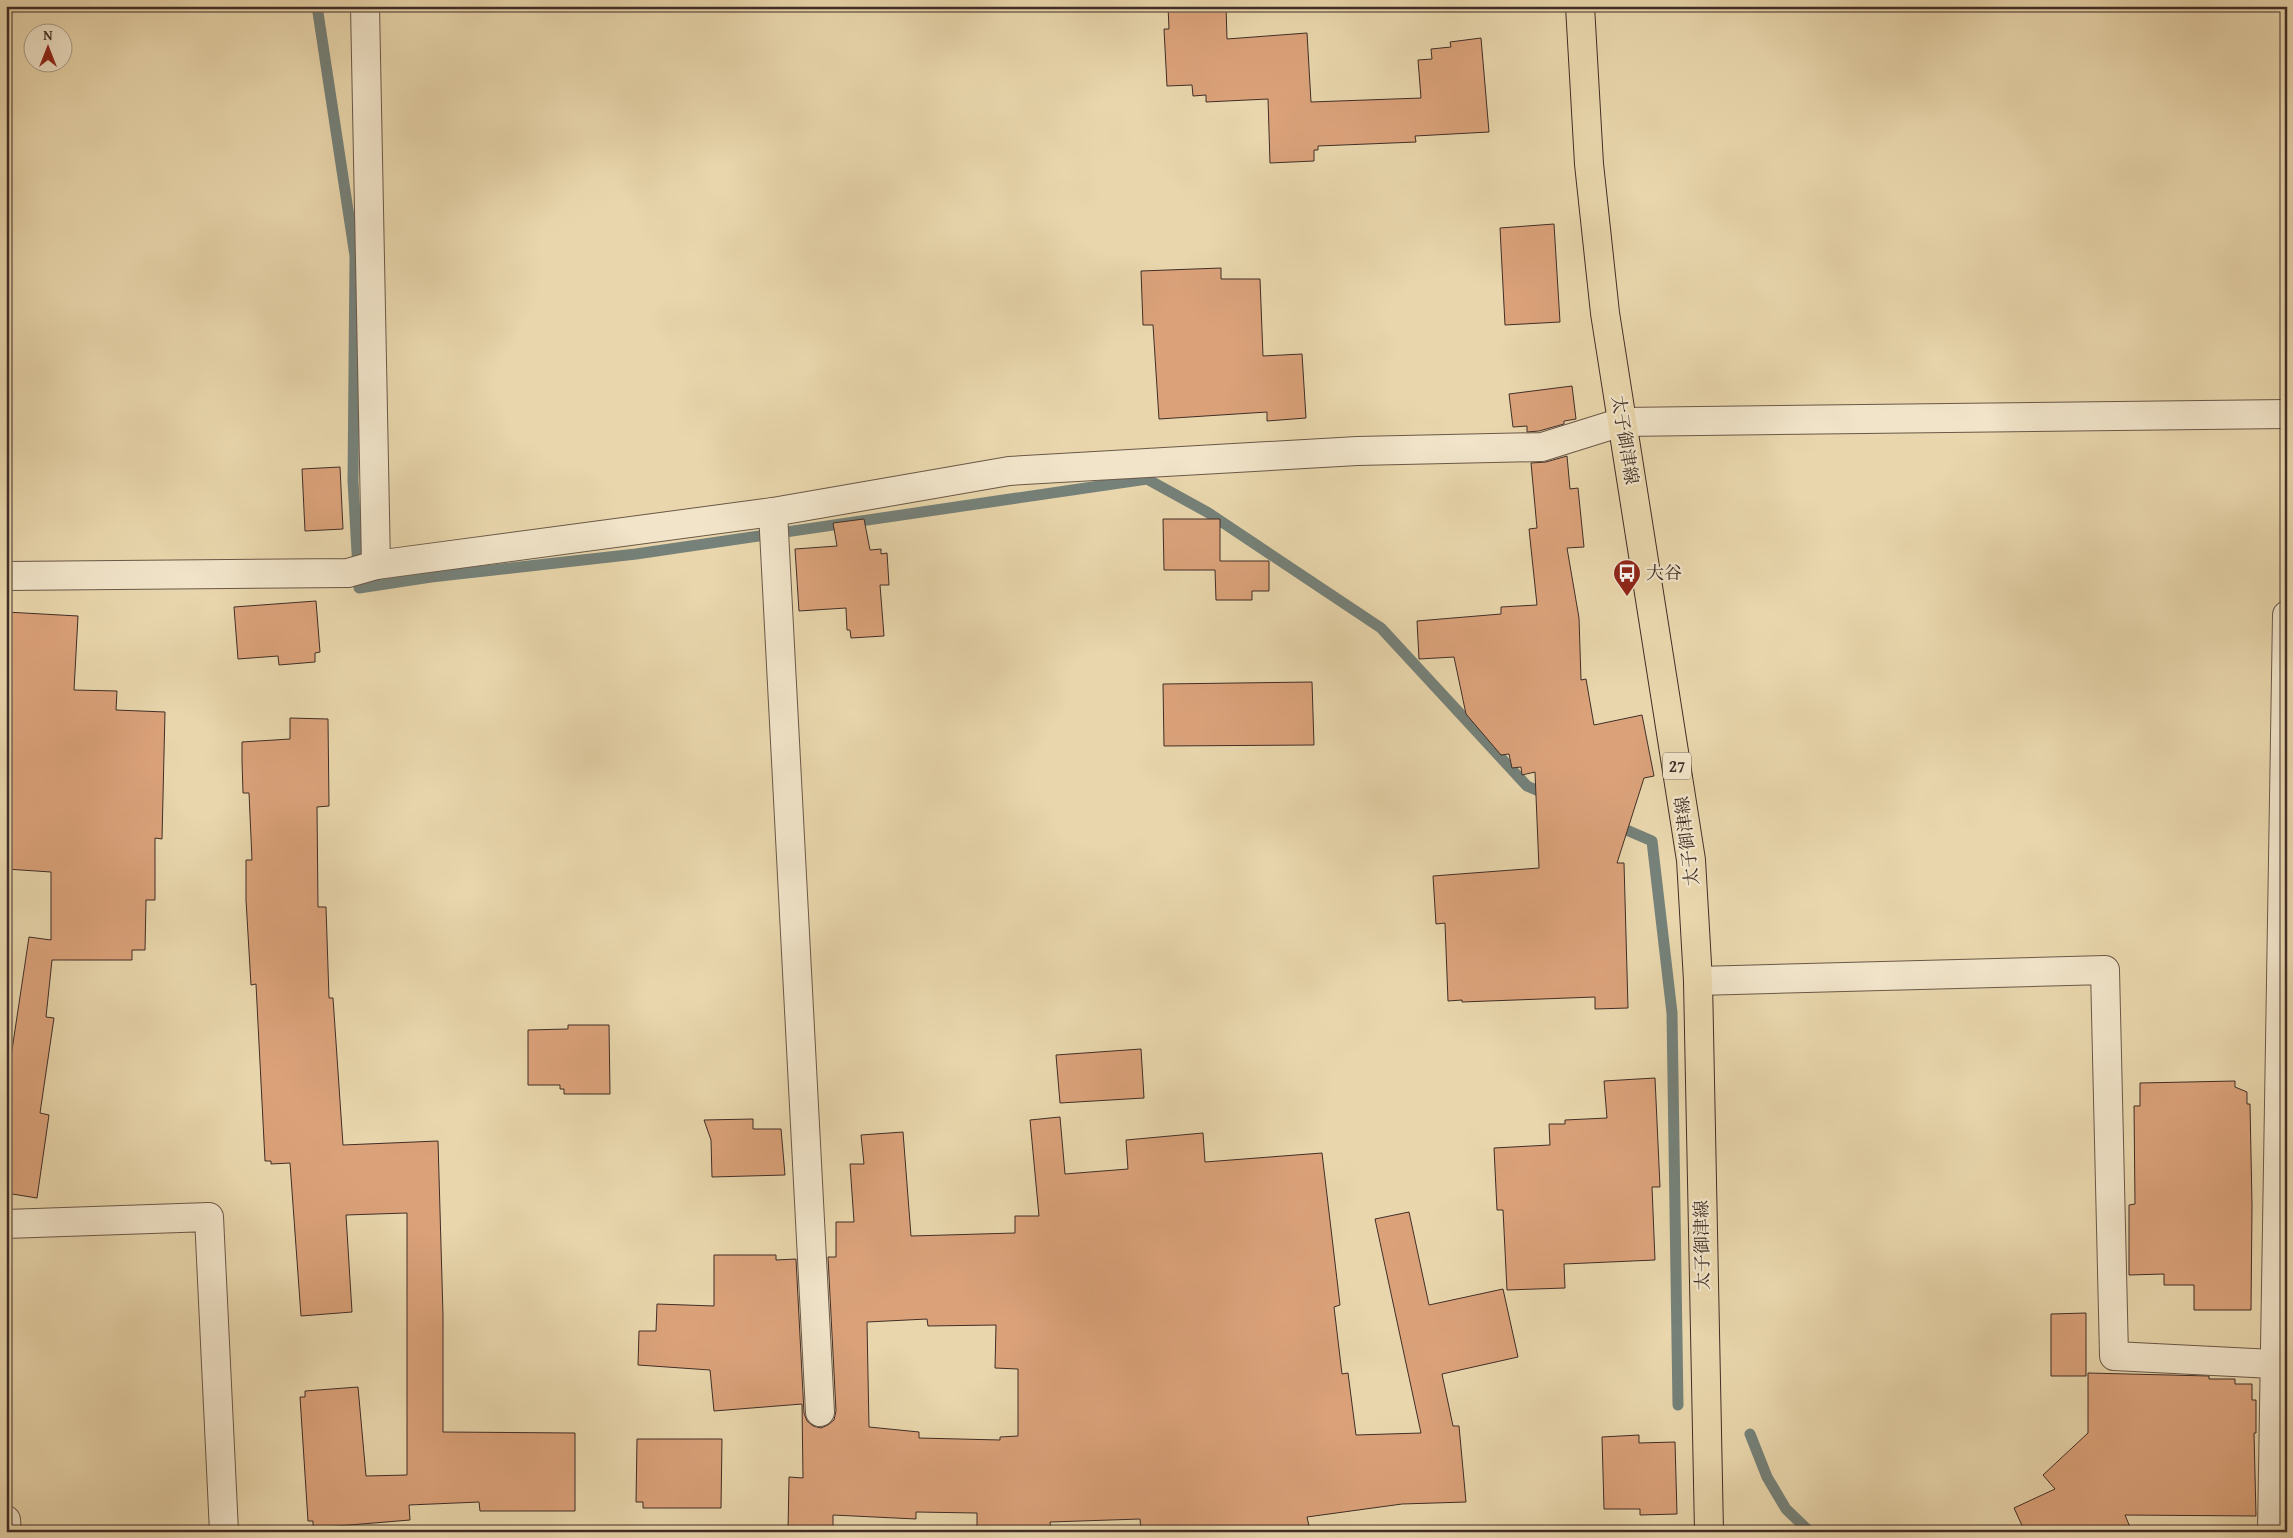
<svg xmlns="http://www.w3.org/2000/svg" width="2293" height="1538" font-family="'Gentium Book Plus','Noto Serif JP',serif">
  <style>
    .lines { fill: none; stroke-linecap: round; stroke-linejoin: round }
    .stream { stroke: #758179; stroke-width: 11 }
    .building { fill: #dba27a; stroke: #402e27; fill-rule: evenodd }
    .minor-casing { stroke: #6a5848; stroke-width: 30 }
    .primary-casing { stroke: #402e27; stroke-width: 30 }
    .minor { stroke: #f1e4c9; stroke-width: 28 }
    .primary { stroke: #e9d6ac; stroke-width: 28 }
    .labels { text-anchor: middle; stroke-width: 4.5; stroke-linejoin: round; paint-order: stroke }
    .shield { fill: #f1e4c9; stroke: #756558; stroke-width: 1 }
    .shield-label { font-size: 16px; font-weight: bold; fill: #402e27 }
    .street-label { font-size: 18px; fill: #402e27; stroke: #f1e4c9 }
    .poi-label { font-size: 18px; fill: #402e27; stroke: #f1e4c9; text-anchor: start }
  </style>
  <rect width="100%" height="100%" fill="#e9d6ac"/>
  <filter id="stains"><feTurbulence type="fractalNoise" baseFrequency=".004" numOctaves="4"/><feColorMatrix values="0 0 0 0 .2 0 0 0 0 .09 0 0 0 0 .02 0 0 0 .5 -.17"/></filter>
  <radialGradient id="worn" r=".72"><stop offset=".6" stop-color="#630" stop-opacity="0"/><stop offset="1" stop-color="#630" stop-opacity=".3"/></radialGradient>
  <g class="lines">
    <g class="stream">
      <path d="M 317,6 L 355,256 L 353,481 L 359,588 L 431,577 L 636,554 L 1147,479 L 1207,512 L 1381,628 L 1527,786 L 1548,795"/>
      <path d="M 1615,825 L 1652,841 L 1672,1013 L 1678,1405"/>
      <path d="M 1750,1434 L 1767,1477 L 1786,1509 L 1810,1532"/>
    </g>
  </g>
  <g class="building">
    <path d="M 1168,6 L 1226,6 L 1227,39 L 1307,33 L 1311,102 L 1421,98 L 1418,60 L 1432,59 L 1431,49 L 1451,47 L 1450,42 L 1481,38 L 1489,132 L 1415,136 L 1416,142 L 1318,146 L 1318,150 L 1314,150 L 1314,161 L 1270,163 L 1268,99 L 1206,102 L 1206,95 L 1193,96 L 1192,85 L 1167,86 L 1164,29 L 1169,29 Z"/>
    <path d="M 1554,224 L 1560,322 L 1505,325 L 1500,228 Z"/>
    <path d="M 1221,268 L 1221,279 L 1260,279 L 1263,356 L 1302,354 L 1306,418 L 1267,421 L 1267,412 L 1159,419 L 1153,325 L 1143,325 L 1141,271 Z"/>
    <path d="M 1572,386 L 1576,419 L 1564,421 L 1564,424 L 1539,431 L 1527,432 L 1527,426 L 1513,427 L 1509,394 Z"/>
    <path d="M 1567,456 L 1570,489 L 1578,488 L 1584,547 L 1567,548 L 1579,618 L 1581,680 L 1586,679 L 1594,725 L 1642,715 L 1654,776 L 1644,778 L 1617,863 L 1624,863 L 1628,1008 L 1595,1009 L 1595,997 L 1462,1002 L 1462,1000 L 1448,1001 L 1445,923 L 1436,924 L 1433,876 L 1539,868 L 1535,772 L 1522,775 L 1521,767 L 1512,768 L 1509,754 L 1501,755 L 1466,714 L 1454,657 L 1419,659 L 1417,621 L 1501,614 L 1501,607 L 1537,605 L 1529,529 L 1537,528 L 1531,463 L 1546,462 Z"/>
    <path d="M 340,467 L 343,529 L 305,531 L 302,469 Z"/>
    <path d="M 864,519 L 870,550 L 881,549 L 881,554 L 887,553 L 889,585 L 880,585 L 884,636 L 851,638 L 850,630 L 847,630 L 846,608 L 799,611 L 795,549 L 837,546 L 833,523 Z"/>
    <path d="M 1163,519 L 1220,519 L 1220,561 L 1269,561 L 1269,591 L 1252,591 L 1252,600 L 1216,600 L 1215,570 L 1164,570 Z"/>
    <path d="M 316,601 L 320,652 L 315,653 L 315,662 L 279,665 L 278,656 L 238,659 L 234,607 Z"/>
    <path d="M 6,612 L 78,616 L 74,690 L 117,691 L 116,710 L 165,712 L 162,839 L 155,838 L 155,900 L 146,900 L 145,950 L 132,950 L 132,960 L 52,960 L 46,1017 L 54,1018 L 40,1113 L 49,1115 L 37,1198 L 6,1193 L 6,1090 L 29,937 L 51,940 L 51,872 L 6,869 Z"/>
    <path d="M 1312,682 L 1314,745 L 1164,746 L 1163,684 Z"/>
    <path d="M 290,718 L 328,719 L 329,806 L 317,807 L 318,907 L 326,907 L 329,998 L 333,998 L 343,1145 L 438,1141 L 443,1315 L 443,1432 L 575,1433 L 575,1511 L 480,1511 L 479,1502 L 409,1505 L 410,1520 L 313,1528 L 313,1521 L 308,1521 L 300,1397 L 305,1397 L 305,1391 L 358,1387 L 366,1476 L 407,1475 L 407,1213 L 346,1215 L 352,1312 L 301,1316 L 290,1163 L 271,1164 L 271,1161 L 265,1161 L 256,984 L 251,985 L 246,900 L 246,860 L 252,860 L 249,793 L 243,793 L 242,761 L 242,742 L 290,739 Z"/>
    <path d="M 568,1025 L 609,1025 L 610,1094 L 564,1094 L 564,1089 L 560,1089 L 560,1085 L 528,1085 L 528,1030 L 568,1029 Z"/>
    <path d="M 1141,1049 L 1144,1098 L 1060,1103 L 1056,1055 Z"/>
    <path d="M 1655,1078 L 1660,1187 L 1652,1187 L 1655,1260 L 1564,1264 L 1565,1288 L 1507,1290 L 1503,1210 L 1497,1210 L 1494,1148 L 1550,1145 L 1549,1124 L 1565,1124 L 1565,1120 L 1607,1118 L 1604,1081 Z"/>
    <path d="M 2235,1081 L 2235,1087 L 2247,1092 L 2247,1104 L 2250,1104 L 2252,1206 L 2251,1310 L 2194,1310 L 2194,1285 L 2164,1285 L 2164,1274 L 2129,1275 L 2129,1205 L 2135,1204 L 2134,1106 L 2140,1106 L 2140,1083 Z"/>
    <path d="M 1060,1117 L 1065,1174 L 1128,1169 L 1126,1140 L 1203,1133 L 1205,1162 L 1322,1153 L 1340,1305 L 1334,1307 L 1342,1374 L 1348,1373 L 1356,1435 L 1421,1433 L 1375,1219 L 1409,1212 L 1429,1305 L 1503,1289 L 1518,1357 L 1442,1374 L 1453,1426 L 1459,1426 L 1466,1502 L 1402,1504 L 1307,1517 L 1309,1526 L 1275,1532 L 1141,1532 L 1140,1519 L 1050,1522 L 1051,1532 L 977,1532 L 977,1513 L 916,1512 L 916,1519 L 833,1515 L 833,1532 L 788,1532 L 789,1477 L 803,1478 L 802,1404 L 714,1411 L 710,1370 L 638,1365 L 639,1331 L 656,1331 L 657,1304 L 714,1306 L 714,1255 L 776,1255 L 776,1260 L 796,1259 L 804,1413 L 807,1421 L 813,1426 L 821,1428 L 828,1425 L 834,1420 L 836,1411 L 828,1257 L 836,1257 L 836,1222 L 854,1222 L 850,1164 L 864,1164 L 861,1135 L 903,1132 L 911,1236 L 1015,1233 L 1015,1216 L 1039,1216 L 1030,1120 ZM 927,1319 L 928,1326 L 996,1325 L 995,1368 L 1018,1369 L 1018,1436 L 1000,1437 L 1000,1440 L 919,1438 L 919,1432 L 869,1427 L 867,1322 Z"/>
    <path d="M 753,1119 L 753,1129 L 781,1129 L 785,1175 L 712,1177 L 711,1140 L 704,1120 Z"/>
    <path d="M 2086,1313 L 2086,1376 L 2051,1376 L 2051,1314 Z"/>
    <path d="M 2088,1373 L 2209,1376 L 2209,1379 L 2235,1379 L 2235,1384 L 2252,1384 L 2252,1400 L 2256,1400 L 2256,1433 L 2254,1433 L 2256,1516 L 2125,1515 L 2132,1532 L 2025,1532 L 2014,1508 L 2055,1489 L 2043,1475 L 2088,1433 Z"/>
    <path d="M 1639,1435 L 1639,1443 L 1675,1442 L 1677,1514 L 1640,1515 L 1640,1509 L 1604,1509 L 1602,1437 Z"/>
    <path d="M 637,1439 L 722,1439 L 721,1508 L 643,1508 L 643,1502 L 636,1502 Z"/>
  </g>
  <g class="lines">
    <g class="minor-casing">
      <g id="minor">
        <path d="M 365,6 L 376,565"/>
        <path d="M 773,512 L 820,1412"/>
        <path d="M 6,576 L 348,573 L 376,565 L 773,512 L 1009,471 L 1357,451 L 1542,447 L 1622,422 L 2287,414"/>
        <path d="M 1698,981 L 2105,970 L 2114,1356 L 2273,1364"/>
        <path d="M 6,1224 L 209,1217 L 224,1532"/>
        <path d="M 6,1520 L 7,1532"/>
        <path d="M 2272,1532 L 2287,615"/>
      </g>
    </g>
    <g class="primary-casing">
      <path id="primary" d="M 1580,6 L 1589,164 L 1605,313 L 1691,860 L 1698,981 L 1709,1532"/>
    </g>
    <use href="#minor" class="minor"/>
    <use href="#primary" class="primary"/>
  </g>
  <defs>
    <g id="bus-pin" transform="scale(1.4375)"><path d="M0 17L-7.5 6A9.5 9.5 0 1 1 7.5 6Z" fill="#8f2418" stroke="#f1e4c9"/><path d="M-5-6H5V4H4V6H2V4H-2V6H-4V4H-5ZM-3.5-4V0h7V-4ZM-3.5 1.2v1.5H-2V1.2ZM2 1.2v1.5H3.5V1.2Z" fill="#fff"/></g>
  </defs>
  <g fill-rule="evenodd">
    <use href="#bus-pin" x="1627" y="573"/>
  </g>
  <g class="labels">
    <rect class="shield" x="1663" y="752.5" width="28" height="27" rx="4"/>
    <g class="shield-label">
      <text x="1677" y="772">27</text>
    </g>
    <g class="street-label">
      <text transform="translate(1625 440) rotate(81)" y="6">太子御津線</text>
      <text transform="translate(1687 841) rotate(-97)" y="6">太子御津線</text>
      <text transform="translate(1702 1245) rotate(-91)" y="6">太子御津線</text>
    </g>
    <g class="poi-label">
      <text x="1646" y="579">大谷</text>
    </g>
  </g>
  <rect width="2293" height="1538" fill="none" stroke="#e9d6ac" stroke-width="25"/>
  <rect x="8" y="8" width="2278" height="1523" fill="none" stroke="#402e27" stroke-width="2.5"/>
  <rect x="12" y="12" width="2268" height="1513" fill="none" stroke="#402e27"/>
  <g transform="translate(48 48)"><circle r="24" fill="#f1e4c9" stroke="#aa9b88"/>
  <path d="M0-4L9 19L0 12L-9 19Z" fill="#8f2418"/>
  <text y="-8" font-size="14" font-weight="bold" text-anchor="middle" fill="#402e27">N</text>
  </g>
  <rect width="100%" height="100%" filter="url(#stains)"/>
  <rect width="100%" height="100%" fill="url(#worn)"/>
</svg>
